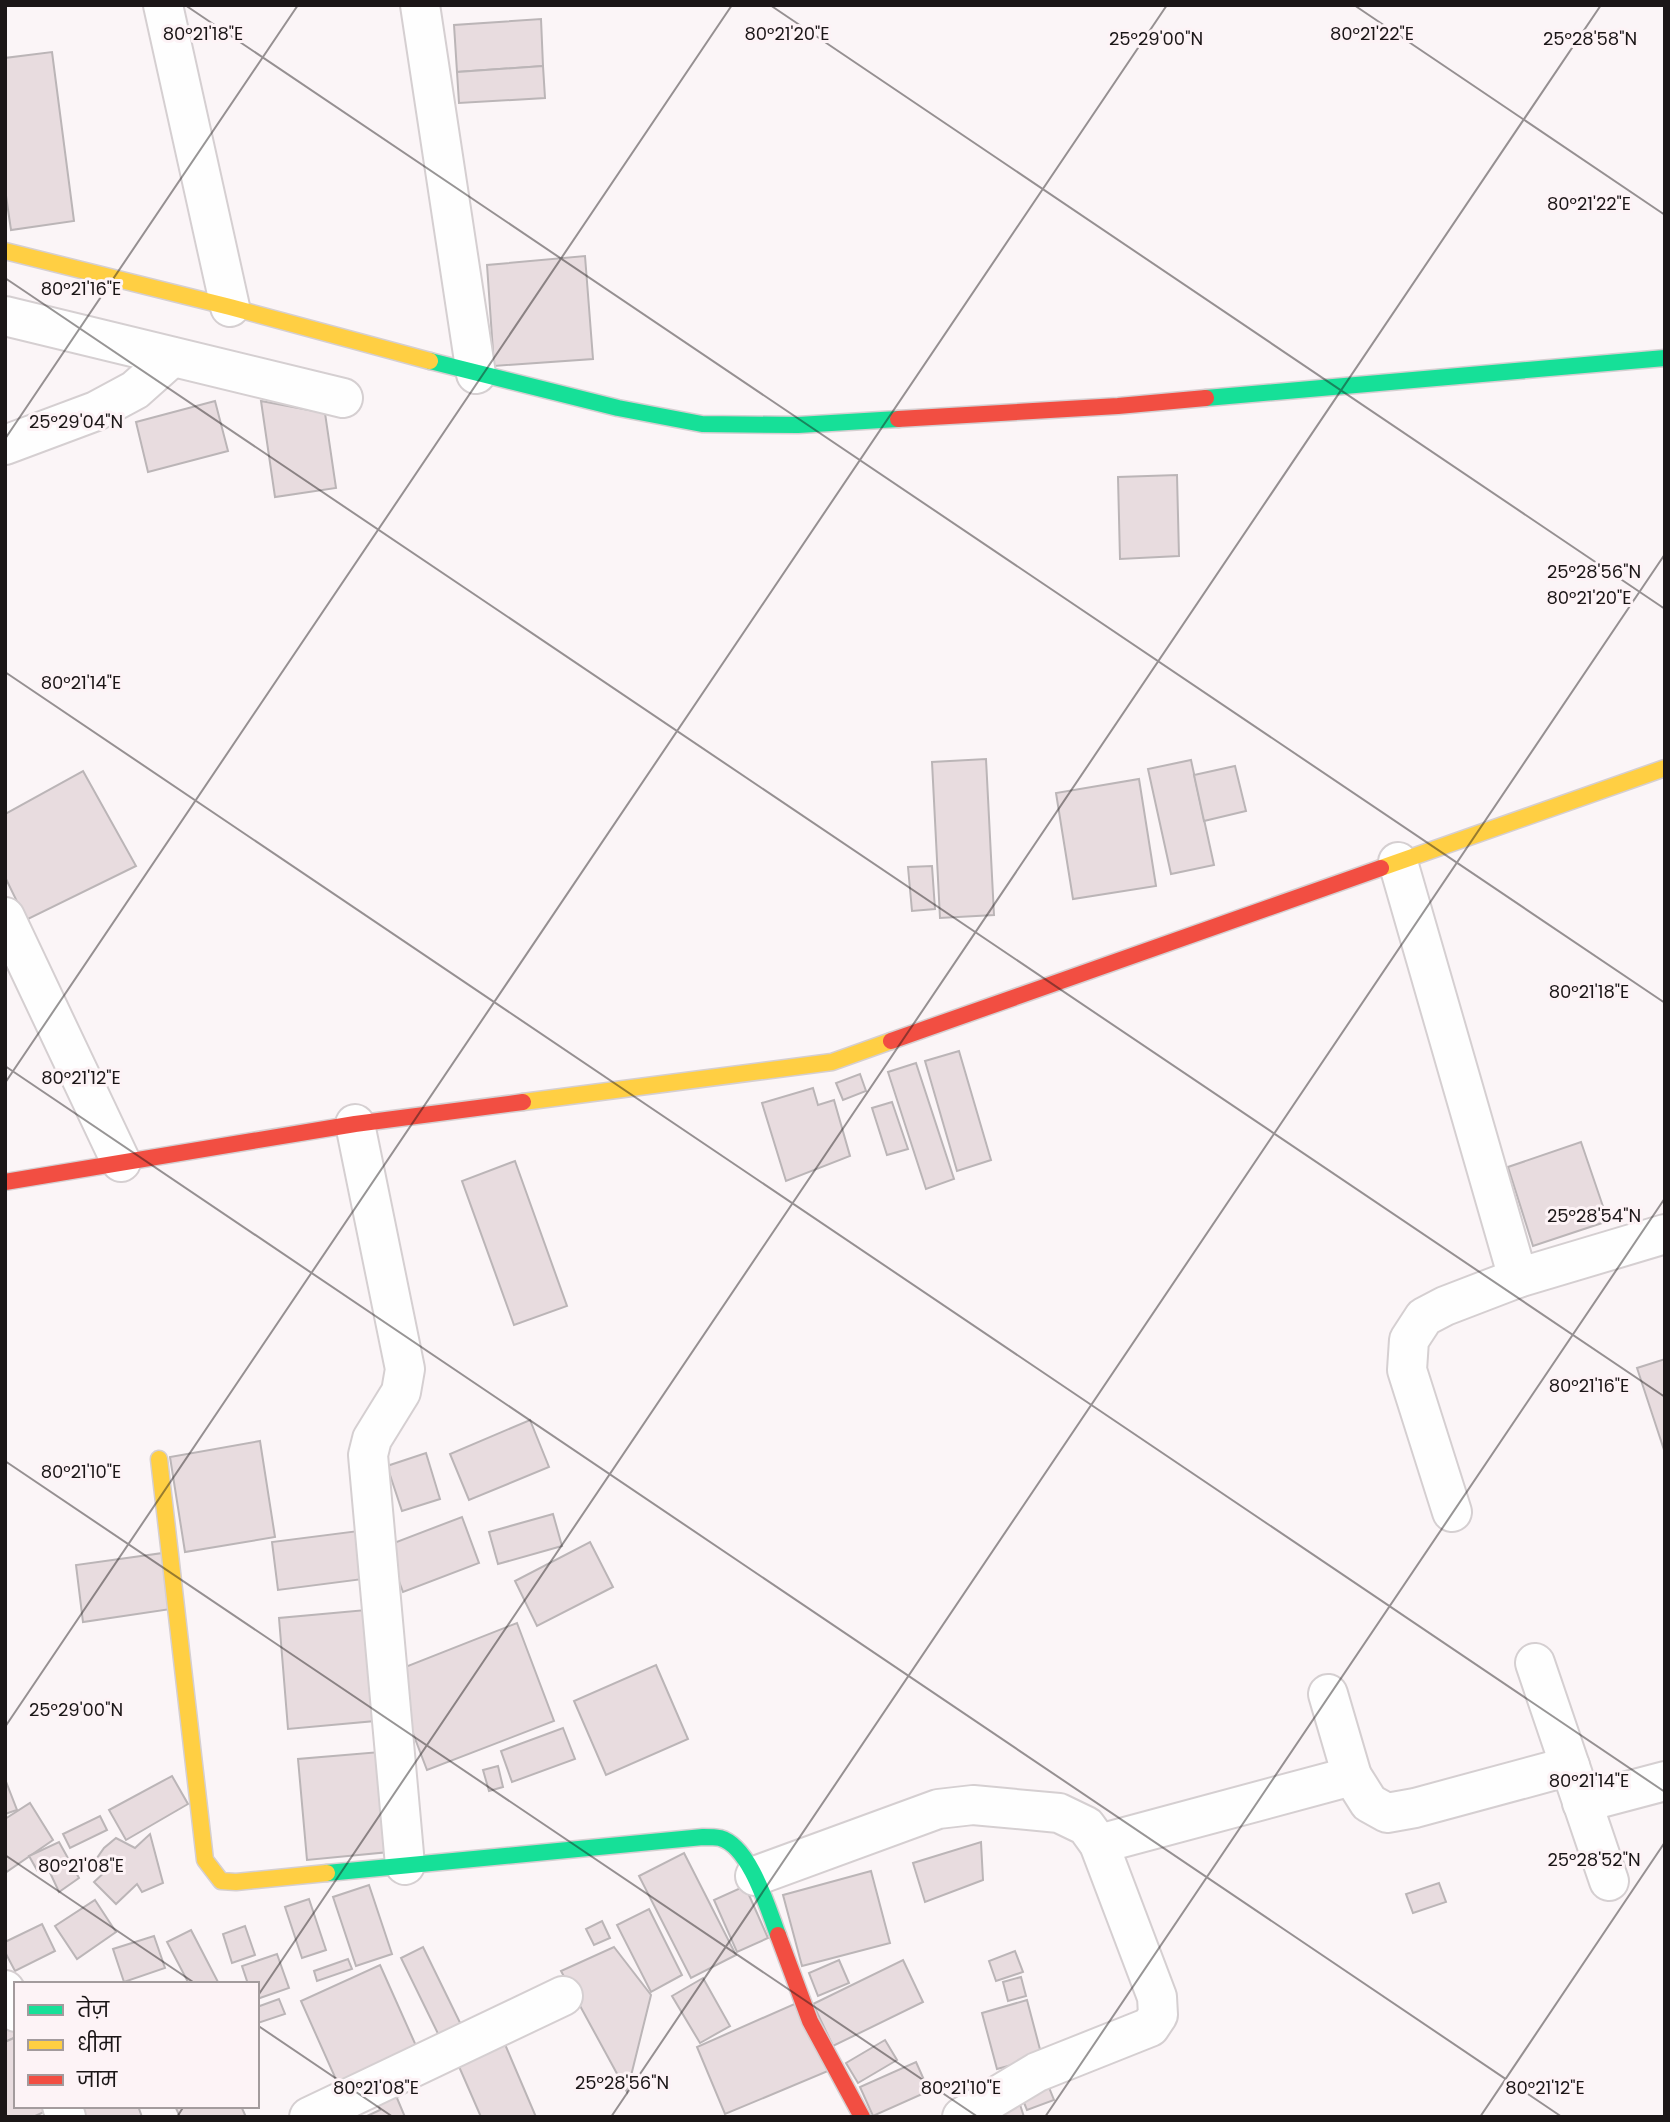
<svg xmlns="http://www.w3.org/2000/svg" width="1670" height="2122" font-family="Poppins,'Noto Sans Devanagari',sans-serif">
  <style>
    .building { fill: #e8dcdf; stroke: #bbb5b7; stroke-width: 2 }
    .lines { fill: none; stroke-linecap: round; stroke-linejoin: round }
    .street-casing { stroke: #d5cfd1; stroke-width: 42 }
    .fast-casing { stroke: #d5cfd1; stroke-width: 19 }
    .slow-casing { stroke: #d5cfd1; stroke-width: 19 }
    .jam-casing { stroke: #d5cfd1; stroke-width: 19 }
    .street { stroke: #fefefe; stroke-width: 38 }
    .fast { stroke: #16e098; stroke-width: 16 }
    .slow { stroke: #ffcf43; stroke-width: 16 }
    .jam { stroke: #f24e42; stroke-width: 16 }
    .ticks { fill: none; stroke: #1b1617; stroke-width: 2; stroke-opacity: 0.45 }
    .ticks-label { font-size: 18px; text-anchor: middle; fill: #1b1617; stroke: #fdf3f6; stroke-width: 6; stroke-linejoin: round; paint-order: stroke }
  </style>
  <rect width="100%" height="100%" fill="#fbf5f7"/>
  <g class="building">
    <path d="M 541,19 L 543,66 L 457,72 L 454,25 Z"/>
    <path d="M 52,52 L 74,221 L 11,230 L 5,189 L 5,58 Z"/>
    <path d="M 543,66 L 545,98 L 459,103 L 457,72 Z"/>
    <path d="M 585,256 L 593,359 L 494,366 L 487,265 Z"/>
    <path d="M 215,401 L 228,451 L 148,472 L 136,422 Z"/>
    <path d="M 261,401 L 325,413 L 336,488 L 275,497 Z"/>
    <path d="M 1177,475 L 1179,556 L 1120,559 L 1118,477 Z"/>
    <path d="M 986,759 L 994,915 L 940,918 L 932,762 Z"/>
    <path d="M 1191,760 L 1214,865 L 1171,874 L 1148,769 Z"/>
    <path d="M 1235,766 L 1246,811 L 1204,821 L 1194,775 Z"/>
    <path d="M 83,771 L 136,866 L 26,920 L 5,877 L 5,814 Z"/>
    <path d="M 1139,779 L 1156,886 L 1073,899 L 1056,793 Z"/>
    <path d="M 932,866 L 935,909 L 912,911 L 908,867 Z"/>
    <path d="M 959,1051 L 991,1160 L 957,1171 L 925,1061 Z"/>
    <path d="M 916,1063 L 954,1179 L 926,1189 L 888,1072 Z"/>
    <path d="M 860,1074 L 866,1091 L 843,1100 L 836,1083 Z"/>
    <path d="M 813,1088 L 818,1105 L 834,1100 L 850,1156 L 786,1181 L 762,1103 Z"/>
    <path d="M 892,1102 L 908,1149 L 887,1155 L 872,1108 Z"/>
    <path d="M 1581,1142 L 1608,1221 L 1533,1246 L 1508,1167 Z"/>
    <path d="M 515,1161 L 567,1306 L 514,1325 L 462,1181 Z"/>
    <path d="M 1665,1359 L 1665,1453 L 1637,1368 Z"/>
    <path d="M 530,1420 L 549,1467 L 469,1500 L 450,1454 Z"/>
    <path d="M 260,1441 L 275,1537 L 185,1552 L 170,1457 Z"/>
    <path d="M 426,1453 L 440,1499 L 402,1511 L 387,1466 Z"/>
    <path d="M 553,1514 L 562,1546 L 498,1564 L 489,1532 Z"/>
    <path d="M 462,1517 L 479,1563 L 403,1592 L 386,1546 Z"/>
    <path d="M 366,1530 L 371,1578 L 278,1590 L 272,1542 Z"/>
    <path d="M 590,1542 L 613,1587 L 537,1626 L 515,1581 Z"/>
    <path d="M 163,1553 L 171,1609 L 83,1622 L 76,1565 Z"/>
    <path d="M 377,1609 L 386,1720 L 288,1729 L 279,1618 Z"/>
    <path d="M 517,1623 L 554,1721 L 427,1770 L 390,1673 Z"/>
    <path d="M 656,1665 L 688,1739 L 606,1775 L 574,1701 Z"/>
    <path d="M 563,1728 L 575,1759 L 512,1782 L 501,1751 Z"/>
    <path d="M 380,1752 L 389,1852 L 307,1860 L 298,1759 Z"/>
    <path d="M 498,1766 L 503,1787 L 489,1791 L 483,1770 Z"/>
    <path d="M 172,1776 L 188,1804 L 126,1840 L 109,1810 Z"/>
    <path d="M 5,1779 L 17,1810 L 5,1814 Z"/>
    <path d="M 30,1803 L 53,1840 L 5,1873 L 5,1819 Z"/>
    <path d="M 100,1816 L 107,1830 L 70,1848 L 63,1834 Z"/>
    <path d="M 150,1834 L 163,1883 L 142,1892 L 137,1884 L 116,1904 L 94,1882 L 107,1870 L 97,1858 L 104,1848 L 116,1838 L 135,1848 Z"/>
    <path d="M 59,1842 L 79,1878 L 59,1892 L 46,1864 L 37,1870 L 29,1856 Z"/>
    <path d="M 981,1842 L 983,1880 L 925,1902 L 913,1863 Z"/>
    <path d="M 684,1853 L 736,1955 L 691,1978 L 639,1876 Z"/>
    <path d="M 871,1871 L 890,1943 L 802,1966 L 783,1895 Z"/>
    <path d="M 1439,1883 L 1446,1902 L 1413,1913 L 1406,1894 Z"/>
    <path d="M 369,1885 L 392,1954 L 356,1966 L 333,1897 Z"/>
    <path d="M 745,1886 L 768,1938 L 737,1952 L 714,1900 Z"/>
    <path d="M 309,1899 L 326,1950 L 302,1958 L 285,1907 Z"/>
    <path d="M 95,1900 L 116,1932 L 77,1959 L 55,1926 Z"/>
    <path d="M 649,1909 L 682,1975 L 651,1992 L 617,1925 Z"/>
    <path d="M 602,1921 L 610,1938 L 594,1945 L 586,1929 Z"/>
    <path d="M 42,1924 L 55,1951 L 15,1971 L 5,1952 L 5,1942 Z"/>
    <path d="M 245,1926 L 255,1955 L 232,1963 L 223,1934 Z"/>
    <path d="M 191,1930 L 219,1984 L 189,1984 L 167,1942 Z"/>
    <path d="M 154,1936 L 165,1968 L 124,1982 L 113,1949 Z"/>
    <path d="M 423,1947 L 468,2039 L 446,2050 L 401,1958 Z"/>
    <path d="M 614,1947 L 651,1995 L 627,2092 L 561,1971 Z"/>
    <path d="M 1015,1951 L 1023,1972 L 996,1981 L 989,1961 Z"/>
    <path d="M 277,1954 L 289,1988 L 257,1999 L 257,1984 L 248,1984 L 242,1966 Z"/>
    <path d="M 348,1959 L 352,1969 L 317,1981 L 314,1971 Z"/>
    <path d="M 839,1960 L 849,1983 L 818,1996 L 809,1973 Z"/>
    <path d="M 903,1960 L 923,2002 L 833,2046 L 813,2004 Z"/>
    <path d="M 380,1965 L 421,2057 L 342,2093 L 301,2001 Z"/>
    <path d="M 1021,1977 L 1026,1996 L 1008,2001 L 1003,1982 Z"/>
    <path d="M 703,1978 L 730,2026 L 700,2043 L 672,1996 Z"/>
    <path d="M 5,1996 L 16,2019 L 16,2037 L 5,2042 Z"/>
    <path d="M 279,1999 L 285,2014 L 258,2023 L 257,2007 Z"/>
    <path d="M 1027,2000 L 1042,2057 L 997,2069 L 982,2013 Z"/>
    <path d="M 799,2002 L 828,2071 L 725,2114 L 697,2047 Z"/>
    <path d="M 16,2037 L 16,2106 L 55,2107 L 33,2117 L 5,2117 L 5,2042 Z"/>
    <path d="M 885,2040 L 897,2060 L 858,2083 L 846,2063 Z"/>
    <path d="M 504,2042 L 536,2117 L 481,2117 L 457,2062 Z"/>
    <path d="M 916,2062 L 929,2091 L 873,2116 L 860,2087 Z"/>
    <path d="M 1044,2075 L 1054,2100 L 1027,2110 L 1017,2086 Z"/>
    <path d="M 394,2091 L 405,2117 L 365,2117 L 380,2110 L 376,2099 Z"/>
    <path d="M 1016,2092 L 1024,2117 L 1003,2117 L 997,2098 Z"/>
    <path d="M 80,2106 L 138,2106 L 142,2117 L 84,2117 Z"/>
    <path d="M 175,2106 L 241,2106 L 246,2117 L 180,2117 Z"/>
  </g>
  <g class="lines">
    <g class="street-casing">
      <g id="street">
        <path d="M 163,5 L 230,307"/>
        <path d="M 420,5 L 476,374"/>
        <path d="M 5,316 L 343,398"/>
        <path d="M 5,445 L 96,411 L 135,390 L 172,357"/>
        <path d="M 1398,862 L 1518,1278"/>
        <path d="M 5,917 L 121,1162"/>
        <path d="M 355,1124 L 405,1369 L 401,1392 L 372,1439 L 368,1455 L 405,1865"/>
        <path d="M 1452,1512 L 1407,1370 L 1409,1340 L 1424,1317 L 1445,1306 L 1518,1278 L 1665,1234"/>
        <path d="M 1535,1663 L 1609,1881"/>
        <path d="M 1328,1694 L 1352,1776 L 1369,1803 L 1387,1813 L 1415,1808 L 1570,1766"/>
        <path d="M 1582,1803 L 1665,1781"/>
        <path d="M 1099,1844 L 1352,1776"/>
        <path d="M 755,1876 L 938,1809 L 973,1805 L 1059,1813 L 1086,1826 L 1099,1844 L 1157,1997 L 1158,2015 L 1150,2027 L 1037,2072 L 962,2117"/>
        <path d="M 5,1990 L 16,2012"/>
        <path d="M 62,2106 L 66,2117"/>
        <path d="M 309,2117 L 563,1996"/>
      </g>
    </g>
    <g class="fast-casing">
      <g id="fast">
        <path d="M 430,361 L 618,408 L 702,424 L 798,425 L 898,419"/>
        <path d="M 1206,398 L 1665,358"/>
        <path d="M 327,1873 L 703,1837 C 708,1837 715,1837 720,1838 C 750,1846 768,1909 778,1935"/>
      </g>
    </g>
    <g class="slow-casing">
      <g id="slow">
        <path d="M 5,251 L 230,307 L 430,361"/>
        <path d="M 1381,868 L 1665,768"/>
        <path d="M 523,1102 L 832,1062 L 891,1041"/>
        <path d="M 159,1459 L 205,1860 L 221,1881 L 236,1882 L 327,1873"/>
      </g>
    </g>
    <g class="jam-casing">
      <g id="jam">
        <path d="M 898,419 L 1118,406 L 1206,398"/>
        <path d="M 891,1041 L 1381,868"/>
        <path d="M 5,1182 L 355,1124 L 523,1102"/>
        <path d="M 778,1935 L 810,2021 L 862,2117"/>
      </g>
    </g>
    <use href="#street" class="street"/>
    <use href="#fast" class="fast"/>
    <use href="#slow" class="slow"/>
    <use href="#jam" class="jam"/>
  </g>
  <path class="ticks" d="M 185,5 L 1665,1003M 770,5 L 1665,609M 1354,5 L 1665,215M 5,278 L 1665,1397M 5,439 L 298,5M 5,672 L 1665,1792M 5,1066 L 1562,2117M 5,1083 L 732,5M 5,1461 L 978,2117M 5,1727 L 1167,5M 5,1855 L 196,1984M 257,1997 L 1601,5M 257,2025 L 393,2117M 177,2117 L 184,2106M 611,2117 L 1665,554M 1045,2117 L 1665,1198M 1480,2117 L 1665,1842"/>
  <g class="ticks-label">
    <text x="203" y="40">80°21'18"E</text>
    <text x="787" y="40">80°21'20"E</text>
    <text x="1372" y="40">80°21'22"E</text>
    <text x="1156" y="45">25°29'00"N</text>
    <text x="1590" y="45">25°28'58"N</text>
    <text x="1589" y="210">80°21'22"E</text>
    <text x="81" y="295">80°21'16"E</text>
    <text x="76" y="428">25°29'04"N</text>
    <text x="1594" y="578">25°28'56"N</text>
    <text x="1589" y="604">80°21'20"E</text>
    <text x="81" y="689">80°21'14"E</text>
    <text x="1589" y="998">80°21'18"E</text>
    <text x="81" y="1084">80°21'12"E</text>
    <text x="1594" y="1222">25°28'54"N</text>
    <text x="1589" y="1392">80°21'16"E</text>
    <text x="81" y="1478">80°21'10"E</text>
    <text x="76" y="1716">25°29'00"N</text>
    <text x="1589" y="1787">80°21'14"E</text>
    <text x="1594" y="1866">25°28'52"N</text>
    <text x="81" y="1872">80°21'08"E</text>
    <text x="622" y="2089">25°28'56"N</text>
    <text x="376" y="2094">80°21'08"E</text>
    <text x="961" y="2094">80°21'10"E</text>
    <text x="1545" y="2094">80°21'12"E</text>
  </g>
  <rect width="1670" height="2122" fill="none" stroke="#1b1617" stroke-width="14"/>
  <rect x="14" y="1982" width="245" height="126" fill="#fdf3f6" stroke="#a39b9d" stroke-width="2"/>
  <rect x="28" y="2005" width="35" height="10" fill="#16e098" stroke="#a39b9d" stroke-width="2"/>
  <text x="77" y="2017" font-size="21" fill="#1b1617">तेज़</text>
  <rect x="28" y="2040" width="35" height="10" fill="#ffcf43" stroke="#a39b9d" stroke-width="2"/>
  <text x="77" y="2052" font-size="21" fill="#1b1617">धीमा</text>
  <rect x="28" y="2075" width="35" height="10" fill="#f24e42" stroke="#a39b9d" stroke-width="2"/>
  <text x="77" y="2087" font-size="21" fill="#1b1617">जाम</text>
</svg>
